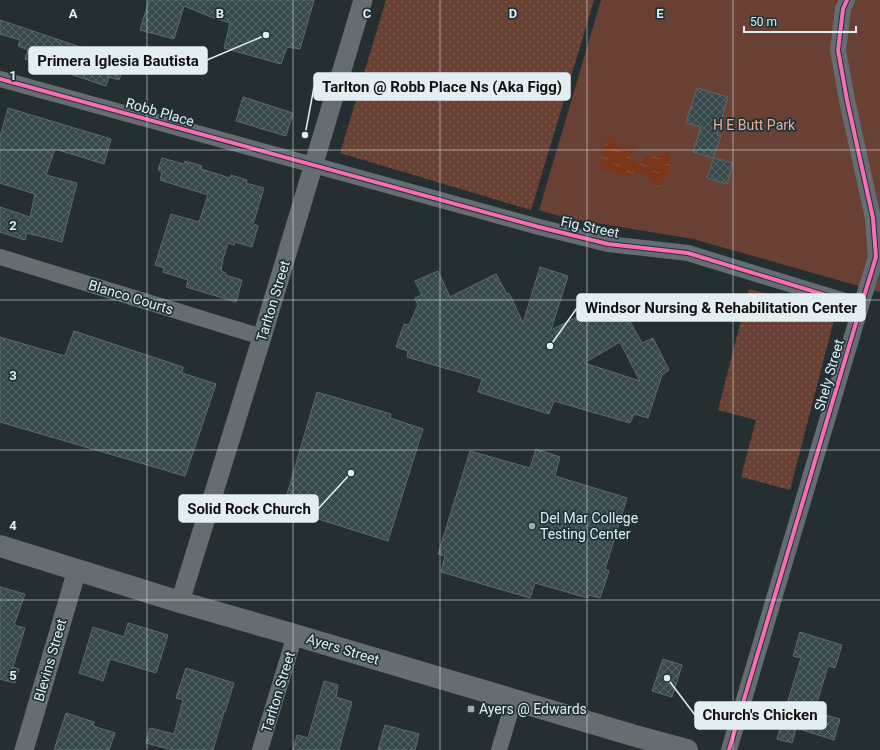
<svg xmlns="http://www.w3.org/2000/svg" width="880" height="750" font-family="Roboto,sans-serif">
  <style>
    .grass { fill: url(#grass-dots) }
    .park { fill: #684134 }
    .water { fill: url(#water-ripples) }
    .building { fill: url(#building-cross-hatch); stroke: #61696c; fill-rule: evenodd }
    .lines { fill: none; stroke-linecap: round; stroke-linejoin: round }
    .minor { stroke: #656d70; stroke-width: 16 }
    .tertiary { stroke: #656d70; stroke-width: 19 }
    .secondary { stroke: #656d70; stroke-width: 22 }
    .cycleway-casing { stroke: #1f3238; stroke-width: 6 }
    .cycleway { stroke: #f96db3; stroke-width: 4 }
    .grid { fill: none; stroke: #e2eef2; stroke-width: 1; stroke-opacity: 0.55 }
    .poi-dot { fill: #a0abaf; stroke: #1f3238; stroke-width: 1.5 }
    .labels { text-anchor: middle; stroke-width: 3.5; stroke-linejoin: round; paint-order: stroke }
    .street-label { font-size: 14px; fill: #e2eef2; stroke: #1f3238 }
    .park-label { font-size: 14px; fill: #f1ae96; stroke: #1f3238 }
    .poi-label { font-size: 14px; fill: #e2eef2; stroke: #1f3238; text-anchor: start }
    .grid-label { font-size: 13px; text-anchor: middle; font-weight: bold; fill: #e2eef2; stroke: #1f3238; stroke-width: 3.5; stroke-linejoin: round; paint-order: stroke }
    .leader { fill: none; stroke: #e2eef2; stroke-width: 1.5 }
    .callout-dot { fill: #e2eef2; stroke: #1f3238; stroke-width: 1.5 }
    .callout { fill: #e2eef2; stroke: #e2eef2; stroke-width: 1.5 }
    .callout-label { font-size: 15px; text-anchor: middle; font-weight: bold; fill: #111 }
  </style>
  <defs>
    <pattern id="grass-dots" width="8" height="8" patternUnits="userSpaceOnUse"><rect width="8" height="8" fill="#684134"/><path d="M2 2h.1M6 6h.1" fill="none" stroke="#7d5d52" stroke-width="1.8" stroke-linecap="round"/></pattern>
    <pattern id="water-ripples" width="26" height="14" patternUnits="userSpaceOnUse"><rect width="26" height="14" fill="#7a351a"/><path d="M2 4q2-2 4 0t4 0M15 11q2-2 4 0t4 0" fill="none" stroke="#8d533c"/></pattern>
    <pattern id="building-cross-hatch" width="8" height="8" patternUnits="userSpaceOnUse"><rect width="8" height="8" fill="#38494d"/><path d="M0 0l8 8M0 8l8-8" fill="none" stroke="#546467"/></pattern>
  </defs>
  <rect width="100%" height="100%" fill="#252f32"/>
  <g class="grass">
    <path d="M 386,0 L 594,0 L 531,210 L 340,153 Z"/>
    <path d="M 749,289 L 836,312 L 790,490 L 741,477 L 756,420 L 718,410 Z"/>
  </g>
  <path class="park" d="M 601,0 L 880,0 L 880,292 L 693,239 L 566,218 L 539,210 Z"/>
  <path class="water" d="M 608,136 L 617,139 L 615,144 C 623,149 627,148 635,145 L 634,151 L 630,156 L 632,161 L 638,163 L 643,161 L 646,156 L 658,156 L 668,151 C 669,153 670,157 670,160 C 672,172 664,181 657,189 C 649,178 642,166 627,177 L 598,168 Z"/>
  <g class="building">
    <path d="M 149,0 L 314,0 L 300,49 L 287,47 L 281,64 L 224,48 L 230,23 L 211,17 L 184,6 L 174,39 L 140,30 Z"/>
    <path d="M 0,20 L 125,62 L 119,80 L 109,77 L 106,86 L 25,59 L 28,50 L 18,46 L 20,40 L 0,34 Z"/>
    <path d="M 697,88 L 728,97 L 717,135 L 721,136 L 713,158 L 693,152 L 701,127 L 686,123 Z"/>
    <path d="M 243,97 L 293,113 L 286,136 L 236,121 Z"/>
    <path d="M 8,108 L 111,139 L 104,164 L 55,149 L 46,175 L 77,183 L 62,242 L 27,233 L 25,240 L 0,232 L 0,207 L 30,217 L 35,194 L 0,183 L 0,137 Z"/>
    <path d="M 162,158 L 184,164 L 185,161 L 202,166 L 201,169 L 230,178 L 231,175 L 247,180 L 246,183 L 264,188 L 253,224 L 258,226 L 252,247 L 235,242 L 234,245 L 228,243 L 223,259 L 221,271 L 226,273 L 225,275 L 242,280 L 236,302 L 186,287 L 188,280 L 163,272 L 164,268 L 155,265 L 171,214 L 199,222 L 208,195 L 160,180 L 162,172 L 158,170 Z"/>
    <path d="M 714,158 L 733,163 L 727,184 L 707,178 Z"/>
    <path d="M 540,267 L 568,276 L 551,330 L 581,315 L 582,317 L 622,295 L 634,317 L 629,320 L 642,343 L 653,338 L 669,370 L 662,375 L 648,418 L 634,414 L 630,423 L 554,401 L 549,414 L 478,392 L 482,379 L 407,357 L 408,351 L 396,347 L 404,324 L 409,325 L 418,305 L 415,298 L 422,295 L 415,281 L 438,271 L 450,297 L 496,274 L 507,294 L 509,293 L 523,323 ZM 620,342 L 640,381 L 584,363 Z"/>
    <path d="M 74,331 L 183,367 L 182,373 L 216,384 L 185,476 L 0,422 L 0,337 L 65,356 Z"/>
    <path d="M 317,392 L 391,414 L 390,418 L 423,429 L 388,541 L 283,508 Z"/>
    <path d="M 536,449 L 560,457 L 555,476 L 627,498 L 605,569 L 609,571 L 600,598 L 589,595 L 588,598 L 535,583 L 530,598 L 441,572 L 445,556 L 438,554 L 470,451 L 530,468 Z"/>
    <path d="M 0,587 L 25,594 L 14,625 L 25,628 L 13,667 L 19,669 L 15,683 L 0,679 Z"/>
    <path d="M 128,623 L 168,635 L 156,673 L 110,659 L 103,681 L 79,673 L 93,627 L 124,637 Z"/>
    <path d="M 800,632 L 842,645 L 835,668 L 828,666 L 814,712 L 840,719 L 834,740 L 796,728 L 792,743 L 777,739 L 787,704 L 801,658 L 793,656 Z"/>
    <path d="M 663,659 L 682,665 L 672,697 L 652,691 Z"/>
    <path d="M 186,668 L 234,683 L 225,712 L 224,712 L 213,750 L 173,750 L 146,743 L 150,728 L 174,734 L 183,700 L 176,698 Z"/>
    <path d="M 324,681 L 338,685 L 336,697 L 352,702 L 339,750 L 293,750 L 297,735 L 308,738 Z"/>
    <path d="M 66,713 L 94,722 L 93,726 L 115,733 L 109,750 L 54,750 Z"/>
    <path d="M 385,725 L 419,734 L 415,750 L 378,750 Z"/>
  </g>
  <g class="lines">
    <g class="minor">
      <path d="M 0,79 L 539,227 L 608,244 L 688,253 L 861,306"/>
      <path d="M 0,257 L 262,337"/>
      <path d="M 260,750 L 295,635"/>
      <path d="M 499,750 L 514,700"/>
      <path d="M 729,750 L 861,306 L 876,257 L 873,218 L 847,100 L 838,50 L 843,9 L 847,0"/>
    </g>
    <g class="tertiary">
      <path d="M 180,602 L 262,337 L 363,0"/>
      <path d="M 24,750 L 77,570"/>
    </g>
    <path class="secondary" d="M 0,546 L 180,602 L 295,635 L 632,735 L 687,750"/>
    <g class="cycleway-casing">
      <g id="cycleway">
        <path d="M 0,79 L 539,227 L 608,244 L 688,253 L 861,306"/>
        <path d="M 729,750 L 861,306 L 876,257 L 873,218 L 847,100 L 838,50 L 843,9 L 847,0"/>
      </g>
    </g>
    <use href="#cycleway" class="cycleway"/>
  </g>
  <path class="grid" d="M 147,0 L 147,750M 293,0 L 293,750M 440,0 L 440,750M 587,0 L 587,750M 733,0 L 733,750M 0,150 L 880,150M 0,300 L 880,300M 0,450 L 880,450M 0,600 L 880,600"/>
  <g class="poi-dot">
    <circle cx="532" cy="526" r="4"/>
    <rect x="467" y="705" width="8" height="8" rx="2"/>
  </g>
  <g class="labels">
    <g class="street-label">
      <text transform="translate(160 112) rotate(16)" y="5">Robb Place</text>
      <text transform="translate(590 227) rotate(12)" y="5">Fig Street</text>
      <text transform="translate(131 297) rotate(17)" y="5">Blanco Courts</text>
      <text transform="translate(273 301) rotate(-73)" y="5">Tarlton Street</text>
      <text transform="translate(829 375) rotate(-74)" y="5">Shely Street</text>
      <text transform="translate(343 649) rotate(17)" y="5">Ayers Street</text>
      <text transform="translate(50 660) rotate(-74)" y="5">Blevins Street</text>
      <text transform="translate(278 692) rotate(-73)" y="5">Tarlton Street</text>
    </g>
    <g class="park-label">
      <text x="754" y="130">H E Butt Park</text>
    </g>
    <g class="poi-label">
      <text x="540" y="523">Del Mar College<tspan x="540" dy="16">Testing Center</tspan></text>
      <text x="479" y="714">Ayers @ Edwards</text>
    </g>
  </g>
  <g class="grid-label">
    <text x="73" y="18">A</text>
    <text x="220" y="18">B</text>
    <text x="367" y="18">C</text>
    <text x="513" y="18">D</text>
    <text x="660" y="18">E</text>
    <text x="13" y="80">1</text>
    <text x="13" y="230">2</text>
    <text x="13" y="380">3</text>
    <text x="13" y="530">4</text>
    <text x="13" y="680">5</text>
  </g>
  <path class="leader" d="M266 35L207 60M305 135L314 87M550 346L577 308M351 473L318 509M667 678L695 715"/>
  <g class="callout-dot">
    <circle cx="266" cy="35" r="4"/>
    <circle cx="305" cy="135" r="4"/>
    <circle cx="550" cy="346" r="4"/>
    <circle cx="351" cy="473" r="4"/>
    <circle cx="667" cy="678" r="4"/>
  </g>
  <g class="callout">
    <rect x="29" y="47" width="178" height="27" rx="4"/>
    <rect x="314" y="73" width="256" height="27" rx="4"/>
    <rect x="577" y="294" width="288" height="27" rx="4"/>
    <rect x="179" y="495" width="139" height="27" rx="4"/>
    <rect x="695" y="702" width="131" height="27" rx="4"/>
  </g>
  <g class="callout-label">
    <text x="118" y="66">Primera Iglesia Bautista</text>
    <text x="442" y="92">Tarlton @ Robb Place Ns (Aka Figg)</text>
    <text x="721" y="313">Windsor Nursing &amp; Rehabilitation Center</text>
    <text x="249" y="514">Solid Rock Church</text>
    <text x="760" y="720">Church's Chicken</text>
  </g>
  <path d="M744 26v6h112v-6" fill="none" stroke="#e2eef2" stroke-width="2"/>
  <text x="750" y="26" font-size="12" fill="#e2eef2" stroke="#1f3238" stroke-width="3" paint-order="stroke">50 m</text>
</svg>
